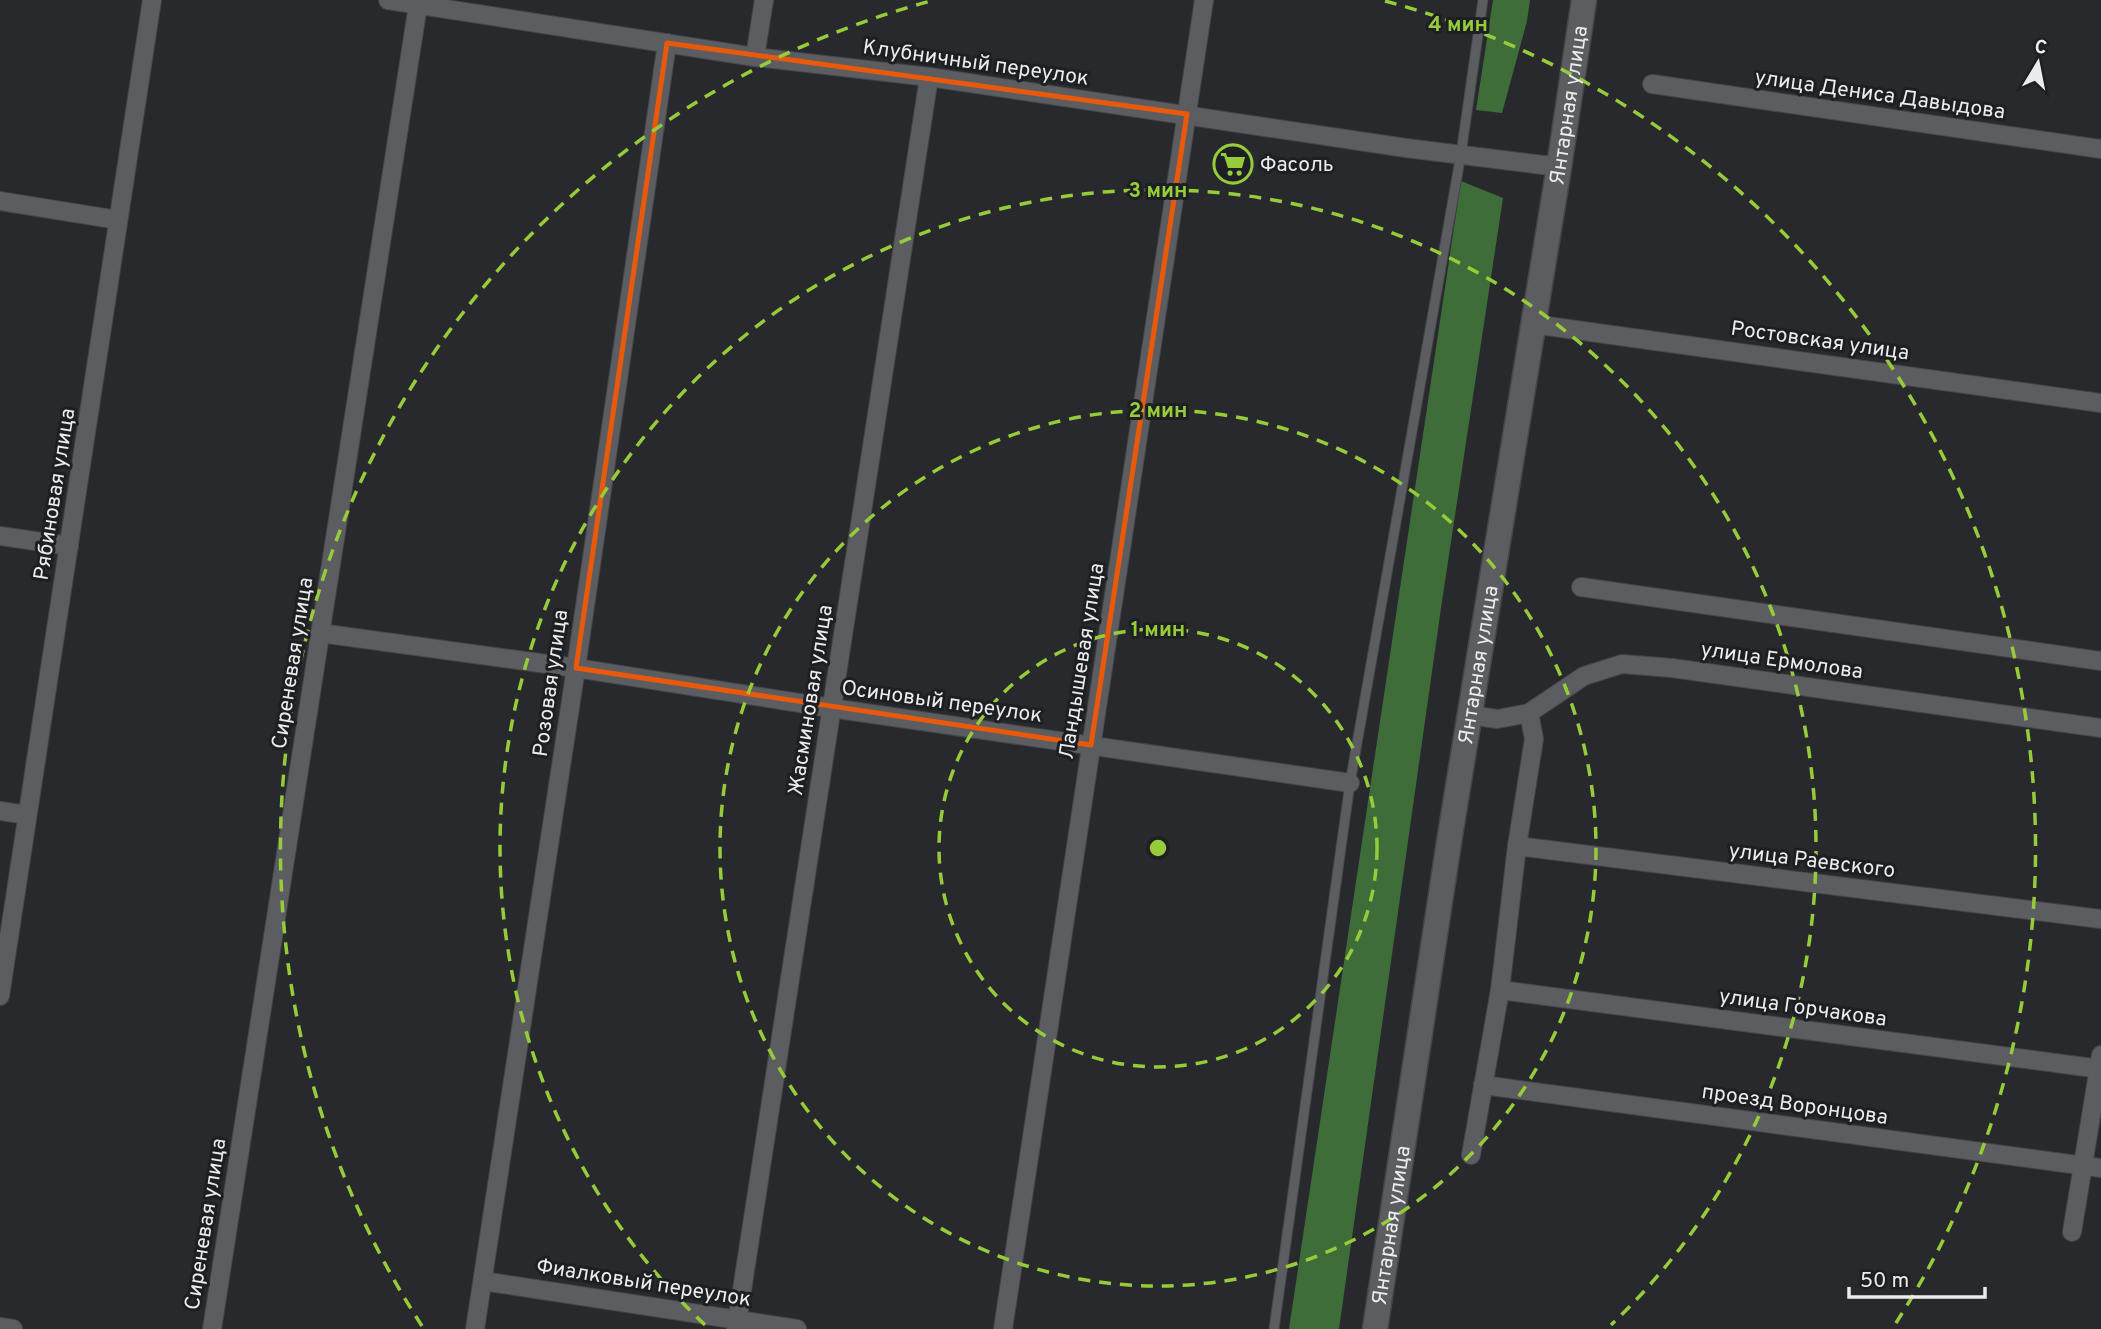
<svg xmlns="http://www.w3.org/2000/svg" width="2101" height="1329" font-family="Overpass,sans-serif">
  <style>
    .forest { fill: #3e6d3a }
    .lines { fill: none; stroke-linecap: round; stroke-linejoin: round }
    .lane-casing { stroke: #454649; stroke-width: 11 }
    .street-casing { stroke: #454649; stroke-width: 20 }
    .secondary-casing { stroke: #454649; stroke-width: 27 }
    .lane { stroke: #5c5d61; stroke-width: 9 }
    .street { stroke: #5c5d61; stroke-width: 18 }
    .secondary { stroke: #5c5d61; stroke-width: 24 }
    .marked { fill: none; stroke: #e8590c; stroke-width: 5; stroke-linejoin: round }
    .ring { fill: none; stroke: #96cc3a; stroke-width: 3.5; stroke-dasharray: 12 9 }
    .labels { text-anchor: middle; stroke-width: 6; stroke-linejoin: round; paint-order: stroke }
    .street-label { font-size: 21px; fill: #ebecee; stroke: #1e1f23 }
    .poi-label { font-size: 21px; fill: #ebecee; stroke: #1e1f23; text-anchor: start }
    .centre { fill: #96cc3a; stroke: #1e1f23; stroke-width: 3.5 }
    .ring-label { font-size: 21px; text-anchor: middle; font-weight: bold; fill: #96cc3a; stroke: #1e1f23; stroke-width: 6; stroke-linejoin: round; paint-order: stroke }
  </style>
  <rect width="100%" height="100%" fill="#28292d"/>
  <g class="forest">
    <path d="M 1493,0 L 1530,0 L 1527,21 L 1502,113 L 1476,110 Z"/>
    <path d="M 1461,181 L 1503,198 L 1441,608 L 1339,1329 L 1289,1329 Z"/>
  </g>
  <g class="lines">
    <g class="lane-casing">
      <path id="lane" d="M 1274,1329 L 1350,783 L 1461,154 L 1483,0"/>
    </g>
    <g class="street-casing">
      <g id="street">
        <path d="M 388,0 L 755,57 L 929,77 L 1406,148 L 1559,167"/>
        <path d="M 755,57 L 764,0"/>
        <path d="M 1652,84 L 2101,149"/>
        <path d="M 0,201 L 118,220"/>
        <path d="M 1533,324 L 2101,403"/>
        <path d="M 0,536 L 69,546"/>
        <path d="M 1581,587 L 2101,661"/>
        <path d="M 320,633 L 576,668 L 831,708 L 1350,783"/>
        <path d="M 1469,711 L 1483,717 L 1498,719 L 1529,713 L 1584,676 L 1622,664 L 1672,668 L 2101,728"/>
        <path d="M 0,811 L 27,815"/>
        <path d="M 1517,846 L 2101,919"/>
        <path d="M 1500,990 L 2101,1069"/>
        <path d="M 0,996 L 152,0"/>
        <path d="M 1483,1085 L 2101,1168"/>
        <path d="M 1471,1155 L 1500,990 L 1517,846 L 1534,739 L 1529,713"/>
        <path d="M 2072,1232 L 2101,1055"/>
        <path d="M 483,1281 L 797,1329"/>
        <path d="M 0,1327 L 13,1329"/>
        <path d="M 212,1329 L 418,5"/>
        <path d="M 475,1329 L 576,668 L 667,43"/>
        <path d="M 736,1329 L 929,77"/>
        <path d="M 1003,1329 L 1204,0"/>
      </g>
    </g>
    <g class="secondary-casing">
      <g id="secondary">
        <path id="s1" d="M 1375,1329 L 1449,842 L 1559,167 L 1584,0"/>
      </g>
    </g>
    <use href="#lane" class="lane"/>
    <use href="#street" class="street"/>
    <use href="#secondary" class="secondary"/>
  </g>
  <path class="marked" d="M 667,43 L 1187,114 L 1091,745 L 576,668 Z"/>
  <g class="ring">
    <circle cx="1158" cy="848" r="219"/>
    <circle cx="1158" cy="848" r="438"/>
    <path d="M705 1325A658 658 0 1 1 1611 1325"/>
    <path d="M422 1326A877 877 0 0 1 931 1M1385 1A877 877 0 0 1 1894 1326"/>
  </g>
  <defs>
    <g id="supermarket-ring" transform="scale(2.0125)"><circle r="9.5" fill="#1e1f23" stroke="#96cc3a" stroke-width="1.5"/><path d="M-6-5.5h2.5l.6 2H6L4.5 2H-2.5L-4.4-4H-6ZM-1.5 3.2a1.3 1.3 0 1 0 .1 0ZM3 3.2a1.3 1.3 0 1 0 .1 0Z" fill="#96cc3a"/></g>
  </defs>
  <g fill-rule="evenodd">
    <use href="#supermarket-ring" x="1233" y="164"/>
  </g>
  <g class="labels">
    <g class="street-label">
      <text transform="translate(976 62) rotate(8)" y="7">Клубничный переулок</text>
      <text transform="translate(1880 94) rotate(8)" y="7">улица Дениса Давыдова</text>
      <text dy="7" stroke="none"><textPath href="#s1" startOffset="1239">Янтарная улица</textPath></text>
      <text transform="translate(1820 340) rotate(8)" y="7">Ростовская улица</text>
      <text transform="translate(54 494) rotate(-81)" y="7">Рябиновая улица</text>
      <text transform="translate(1782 660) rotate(8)" y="7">улица Ермолова</text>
      <text transform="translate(1081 661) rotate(-81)" y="7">Ландышевая улица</text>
      <text transform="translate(292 663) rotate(-81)" y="7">Сиреневая улица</text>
      <text dy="7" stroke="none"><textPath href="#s1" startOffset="672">Янтарная улица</textPath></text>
      <text transform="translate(550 683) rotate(-82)" y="7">Розовая улица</text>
      <text transform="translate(810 700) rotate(-81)" y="7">Жасминовая улица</text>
      <text transform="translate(942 701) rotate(8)" y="7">Осиновый переулок</text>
      <text transform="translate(1812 860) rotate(7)" y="7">улица Раевского</text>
      <text transform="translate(1803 1007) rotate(8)" y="7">улица Горчакова</text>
      <text transform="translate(1795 1104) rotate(8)" y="7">проезд Воронцова</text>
      <text transform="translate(205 1224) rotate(-81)" y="7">Сиреневая улица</text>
      <text dy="7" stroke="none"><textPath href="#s1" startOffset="105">Янтарная улица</textPath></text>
      <text transform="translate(644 1282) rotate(9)" y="7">Фиалковый переулок</text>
    </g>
    <g class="poi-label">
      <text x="1260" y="171">Фасоль</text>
    </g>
  </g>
  <circle cx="1158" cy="848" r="10" class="centre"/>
  <g class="ring-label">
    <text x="1458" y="31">4 мин</text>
    <text x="1158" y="197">3 мин</text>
    <text x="1158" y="417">2 мин</text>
    <text x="1158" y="636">1 мин</text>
  </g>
  <g transform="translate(2038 63) rotate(10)" stroke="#1e1f23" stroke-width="5" paint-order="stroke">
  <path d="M0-5L12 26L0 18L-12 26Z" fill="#ebecee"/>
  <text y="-10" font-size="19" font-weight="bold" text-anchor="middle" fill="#ebecee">С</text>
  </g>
  <path d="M1849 1287v10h136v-10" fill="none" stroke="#ebecee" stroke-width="3.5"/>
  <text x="1860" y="1287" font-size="21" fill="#ebecee" stroke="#1e1f23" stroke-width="5" paint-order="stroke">50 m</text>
</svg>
